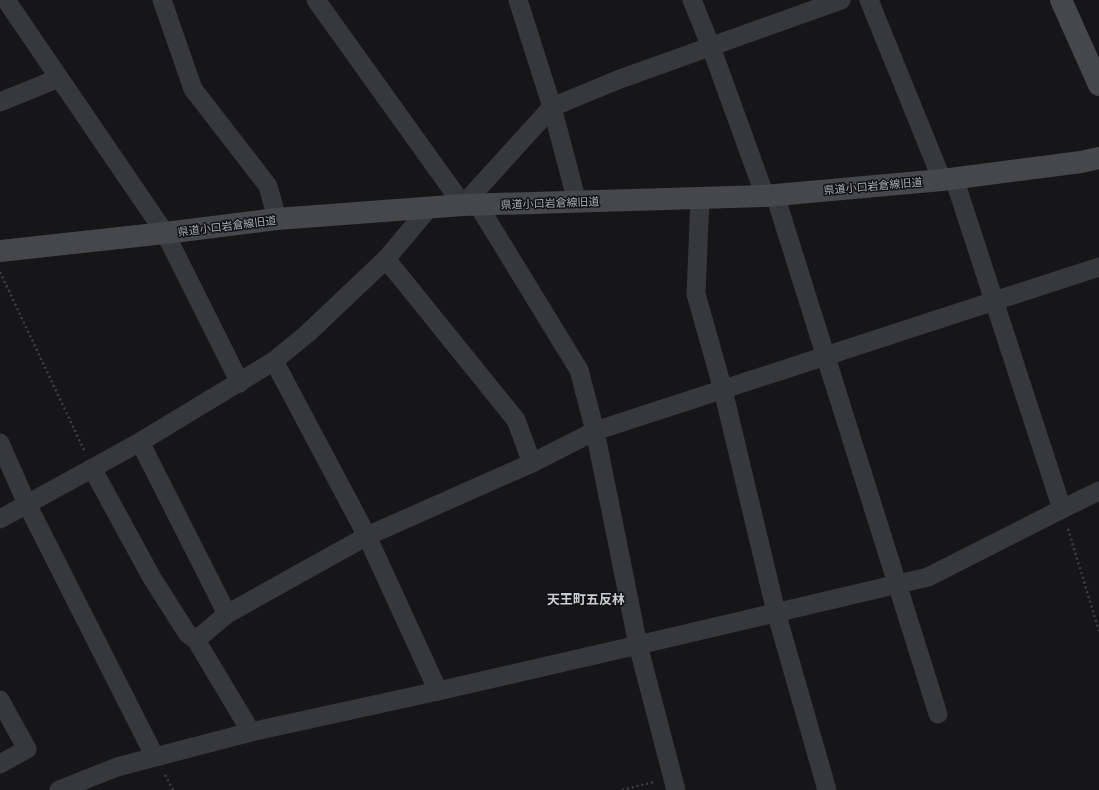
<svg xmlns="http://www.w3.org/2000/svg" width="1099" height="790" font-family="'Varela Round','Noto Sans JP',sans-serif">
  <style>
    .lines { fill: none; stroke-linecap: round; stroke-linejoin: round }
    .path { stroke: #3d3f44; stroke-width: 2.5; stroke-dasharray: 2 3; stroke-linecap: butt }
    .street { stroke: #37383d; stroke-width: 19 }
    .secondary { stroke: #45474d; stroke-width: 22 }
    .labels { text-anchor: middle; stroke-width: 3; stroke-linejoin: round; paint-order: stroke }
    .street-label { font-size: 11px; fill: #a8adb8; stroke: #111113 }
    .quarter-label { font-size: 13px; font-weight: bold; fill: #c9ccd4; stroke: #111113 }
  </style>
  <rect width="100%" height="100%" fill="#161618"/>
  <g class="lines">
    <g class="path">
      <path d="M 0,272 L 84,450"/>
      <path d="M 1068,529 L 1099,631"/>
      <path d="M 165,775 L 173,790"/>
      <path d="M 622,790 L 654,782"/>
    </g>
    <g class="street">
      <path d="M 6,0 L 165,233 L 240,383"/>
      <path d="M 162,0 L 193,89 L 268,186 L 277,219"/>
      <path d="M 316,0 L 463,205 L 552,107 L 620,79 L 841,0"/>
      <path d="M 518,0 L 552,107 L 577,202"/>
      <path d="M 692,0 L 711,47 L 765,196"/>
      <path d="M 869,0 L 942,180"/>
      <path d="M 0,102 L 59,78"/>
      <path d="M 954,178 L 1062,509"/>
      <path d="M 775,195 L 938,714"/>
      <path d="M 700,198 L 696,294 L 723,390 L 776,612 L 827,790"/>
      <path d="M 478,205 L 579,370 L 595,431 L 638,645 L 676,790"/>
      <path d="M 386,259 L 516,420 L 532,463"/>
      <path d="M 274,361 L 367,536 L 438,691"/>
      <path d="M 140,442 L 227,614"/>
      <path d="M 0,443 L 27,504 L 155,757"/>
      <path d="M 92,468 L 152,578 L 187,633 L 196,640 L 251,732"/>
      <path d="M 0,519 L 140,442 L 274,361 L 308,333 L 386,259 L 429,208"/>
      <path d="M 196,640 L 227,614 L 367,536 L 532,463 L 595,431 L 1099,267"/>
      <path d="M 0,700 L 27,749 L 0,764"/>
      <path d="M 59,790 L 117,767 L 251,732 L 438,691 L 638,645 L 928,577 L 1062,509 L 1099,491"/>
    </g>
    <g class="secondary">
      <path d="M 1061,0 L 1099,85"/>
      <path d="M 0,251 L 165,233 L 277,219 L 463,205 L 765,196 L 942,180 L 1081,162 L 1099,158"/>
    </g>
  </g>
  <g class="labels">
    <g class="street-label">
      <text transform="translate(873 186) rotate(-5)" y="4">県道小口岩倉線旧道</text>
      <text transform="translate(550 203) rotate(-2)" y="4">県道小口岩倉線旧道</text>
      <text transform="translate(227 226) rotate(-7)" y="4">県道小口岩倉線旧道</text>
    </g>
    <g class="quarter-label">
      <text x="586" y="604">天王町五反林</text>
    </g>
  </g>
</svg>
